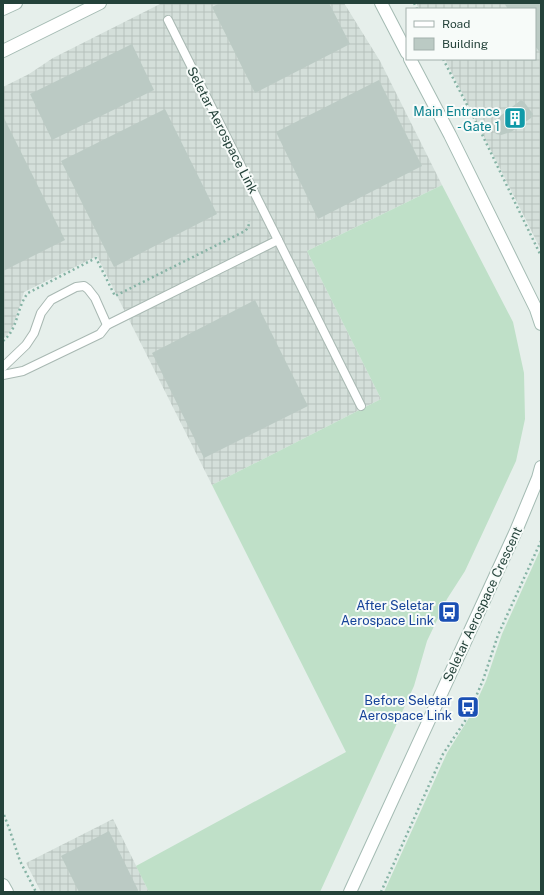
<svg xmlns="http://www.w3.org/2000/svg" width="544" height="895" font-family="'Public Sans',sans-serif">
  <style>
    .industrial { fill: url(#industrial-grid) }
    .grass { fill: #bfe0c8 }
    .building { fill: #bbcac4 }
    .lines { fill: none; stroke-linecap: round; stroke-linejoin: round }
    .lane-casing { stroke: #a8b8b2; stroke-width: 10 }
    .secondary-casing { stroke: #a4bbb3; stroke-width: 14 }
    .path { stroke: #86b3a5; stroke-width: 2.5; stroke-dasharray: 2 3; stroke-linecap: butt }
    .lane { stroke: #fff; stroke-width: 8 }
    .secondary { stroke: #fff; stroke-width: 12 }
    .labels { text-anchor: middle; stroke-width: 4; stroke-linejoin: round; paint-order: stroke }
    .culture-label { font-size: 13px; fill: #0d838f; stroke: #f7fbf9; text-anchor: end }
    .street-label { font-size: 13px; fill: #24423a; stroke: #f7fbf9 }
    .transit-label { font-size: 13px; fill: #164399; stroke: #f7fbf9; text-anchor: end }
  </style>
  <defs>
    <pattern id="industrial-grid" width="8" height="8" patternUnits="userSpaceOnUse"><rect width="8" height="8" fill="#d4dfda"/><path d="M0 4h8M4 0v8" fill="none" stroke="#b6c1bc"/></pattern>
  </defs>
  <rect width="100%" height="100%" fill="#e6efeb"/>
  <g class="industrial">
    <path d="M 162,3 L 344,3 L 380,61 L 442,185 L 307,251 L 381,399 L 212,485 L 97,256 L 24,292 L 14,324 L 8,334 L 3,339 L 3,87 L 29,74 L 53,58 Z"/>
    <path d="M 416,3 L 541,3 L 541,250 L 445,59 L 535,59 L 535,9 L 419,9 Z"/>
    <path d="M 113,819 L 149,892 L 41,892 L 26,863 Z"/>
  </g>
  <g class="grass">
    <path d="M 442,185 L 513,322 L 524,373 L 525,419 L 516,461 L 465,571 L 447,599 L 427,641 L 414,686 L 320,892 L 149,892 L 136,866 L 346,752 L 212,485 L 381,399 L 307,251 Z"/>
    <path d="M 541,548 L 541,892 L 384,892 L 447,753 L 469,718 L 486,681 L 502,634 Z"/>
  </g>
  <g class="building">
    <path d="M 220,3 L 329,3 L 350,44 L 255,93 L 212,7 Z"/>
    <path d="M 504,3 L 541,3 L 541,54 L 535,46 L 535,9 L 508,9 Z"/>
    <path d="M 132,44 L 154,90 L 52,140 L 30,94 Z"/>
    <path d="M 379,80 L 422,166 L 318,219 L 276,132 Z"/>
    <path d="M 521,100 L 524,102 L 533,114 L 531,118 L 511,132 L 501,135 L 496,134 L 494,131 L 494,126 L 499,117 Z"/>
    <path d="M 165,109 L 217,214 L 114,267 L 61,161 Z"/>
    <path d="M 3,116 L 65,240 L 3,271 Z"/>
    <path d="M 255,300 L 308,406 L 204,458 L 152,353 Z"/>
    <path d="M 109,831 L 139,892 L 79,892 L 61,856 Z"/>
  </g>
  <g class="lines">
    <g class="lane-casing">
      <g id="lane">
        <path d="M 168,20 L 361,406"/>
        <path d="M 3,367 L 26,345 L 34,333 L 41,313 L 51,300 L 76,287 L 84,286 L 88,289 L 95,298 L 107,325"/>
        <path d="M 3,375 L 23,371 L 100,334 L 107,325 L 278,240"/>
      </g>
    </g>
    <g class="secondary-casing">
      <g id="secondary">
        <path d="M 381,3 L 407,53"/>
        <path d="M 3,9 L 16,3"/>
        <path d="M 3,51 L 100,3"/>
        <path d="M 410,59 L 450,135 L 536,309 L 541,324"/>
        <path d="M 3,885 L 7,892"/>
        <path d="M 350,892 L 516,531 L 538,478 L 541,467"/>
      </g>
    </g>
    <g class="path">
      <path d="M 414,3 L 417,9"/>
      <path d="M 443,59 L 475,120 L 541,256"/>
      <path d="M 3,341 C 19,328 16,308 28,293 L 96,258 L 115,296 L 245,231 C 248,228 249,226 249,221"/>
      <path d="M 4,815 L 9,828 L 20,861 L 36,892"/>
      <path d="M 381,892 L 443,754 L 467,718 L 483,680 L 498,635 L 541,541"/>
    </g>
    <use href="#lane" class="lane"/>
    <use href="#secondary" class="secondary"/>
  </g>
  <defs>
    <g id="building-square" transform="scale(1.15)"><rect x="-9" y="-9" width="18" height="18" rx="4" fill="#0f9aa8" stroke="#f7fbf9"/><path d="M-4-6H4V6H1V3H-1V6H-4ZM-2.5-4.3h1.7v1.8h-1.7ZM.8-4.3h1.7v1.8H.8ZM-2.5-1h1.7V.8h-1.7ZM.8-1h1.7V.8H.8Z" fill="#fff"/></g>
    <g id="bus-square" transform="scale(1.15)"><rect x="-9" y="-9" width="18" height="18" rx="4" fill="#1a4fb4" stroke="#f7fbf9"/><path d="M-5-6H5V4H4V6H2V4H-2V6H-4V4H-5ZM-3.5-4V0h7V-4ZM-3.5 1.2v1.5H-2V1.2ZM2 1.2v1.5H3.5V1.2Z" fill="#fff"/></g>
  </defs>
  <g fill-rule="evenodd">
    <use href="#building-square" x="515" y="118"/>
    <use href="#bus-square" x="449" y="612"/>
    <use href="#bus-square" x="468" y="707"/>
  </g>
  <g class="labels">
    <g class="culture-label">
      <text x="500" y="116">Main Entrance<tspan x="500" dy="15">- Gate 1</tspan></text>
    </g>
    <g class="street-label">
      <text transform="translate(223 130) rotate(63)" y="5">Seletar Aerospace Link</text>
      <text transform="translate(482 604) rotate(-65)" y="5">Seletar Aerospace Crescent</text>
    </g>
    <g class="transit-label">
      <text x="434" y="610">After Seletar<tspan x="434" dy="15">Aerospace Link</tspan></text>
      <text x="452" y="705">Before Seletar<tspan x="452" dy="15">Aerospace Link</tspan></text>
    </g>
  </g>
  <rect width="544" height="895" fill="none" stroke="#24423a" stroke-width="8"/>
  <rect x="406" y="8" width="130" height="52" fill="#f7fbf9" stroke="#a3b1ad"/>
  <rect x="414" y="21" width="20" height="6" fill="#ffffff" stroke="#a3b1ad"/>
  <text x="442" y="28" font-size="12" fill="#24423a">Road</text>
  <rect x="414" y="38" width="20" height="12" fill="#bbcac4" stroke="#a3b1ad"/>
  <text x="442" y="48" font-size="12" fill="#24423a">Building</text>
</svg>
